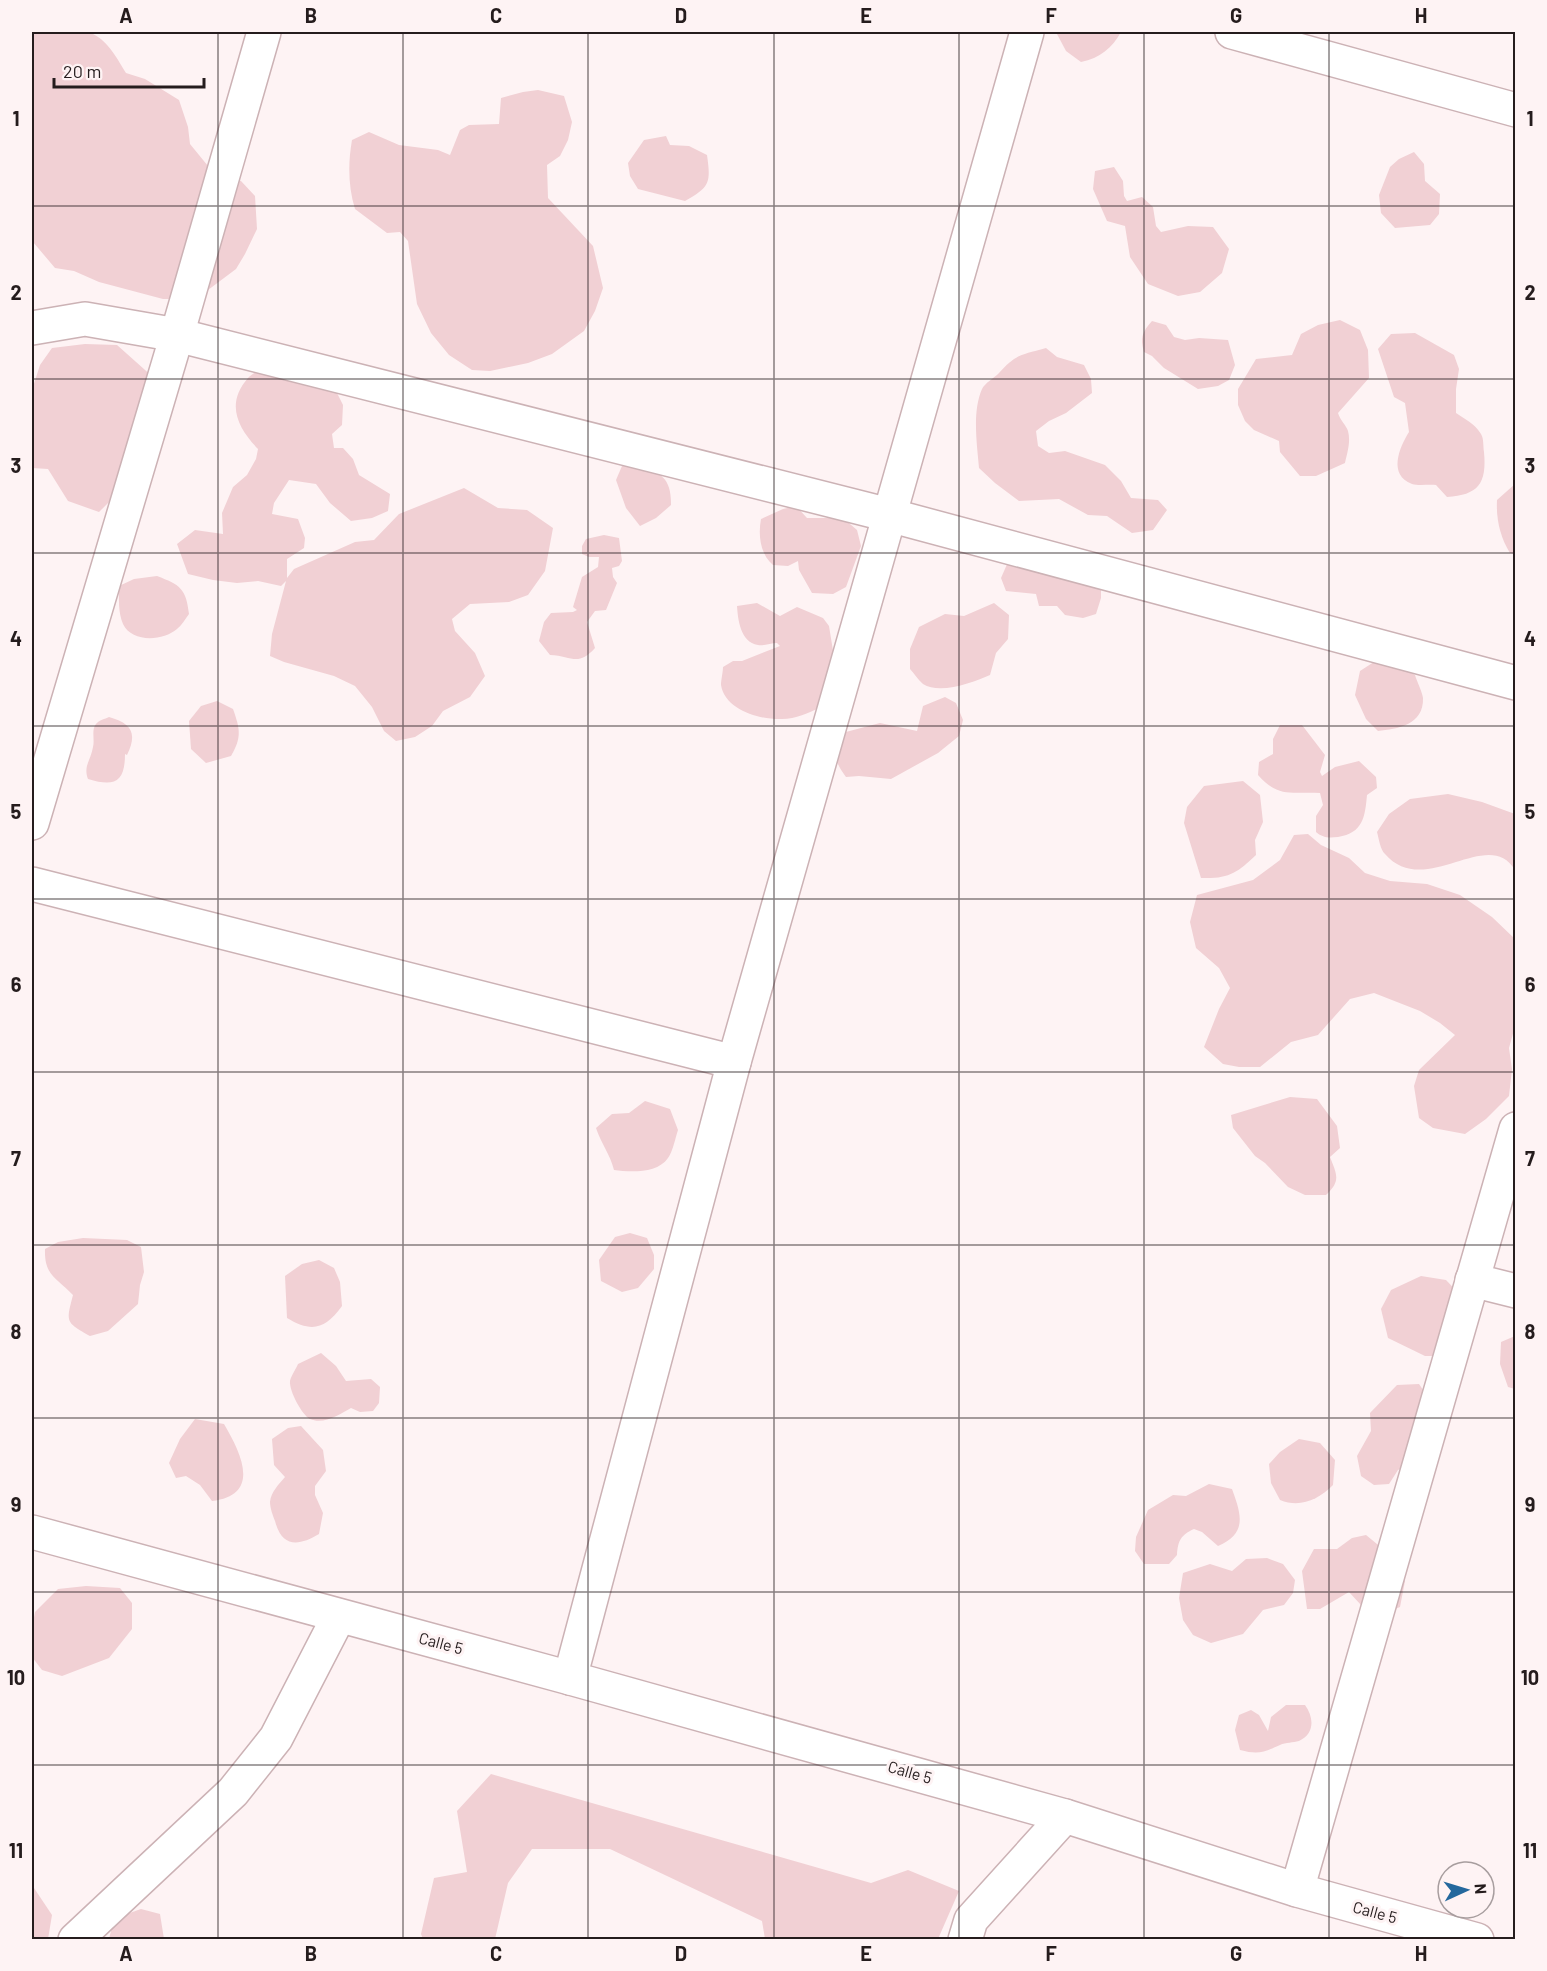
<svg xmlns="http://www.w3.org/2000/svg" width="1547" height="1971" font-family="Barlow,sans-serif">
  <style>
    .green { fill: #f1d0d4 }
    .lines { fill: none; stroke-linecap: round; stroke-linejoin: round }
    .minor-casing { stroke: #ccb2b5; stroke-width: 36 }
    .minor { stroke: #fff; stroke-width: 33 }
    .grid { fill: none; stroke: #251c1d; stroke-width: 1.5; stroke-opacity: 0.55 }
    .labels { text-anchor: middle; stroke-width: 6; stroke-linejoin: round; paint-order: stroke }
    .street-label { font-size: 16px; fill: #251c1d; stroke: #fef3f4 }
    .neatline { fill: none; stroke: #251c1d; stroke-width: 2 }
    .grid-label { font-size: 20px; text-anchor: middle; font-weight: bold; fill: #251c1d }
  </style>
  <rect width="100%" height="100%" fill="#fef3f4"/>
  <g class="green">
    <path d="M 32,32 C 48,32 79,27 93,34 C 108,41 118,60 126,73 L 145,79 L 179,100 L 188,127 L 190,144 L 208,166 L 241,181 L 255,196 L 257,229 L 245,254 L 236,269 L 196,299 L 163,299 L 99,282 L 74,271 L 55,268 L 33,242 Z"/>
    <path d="M 1058,32 L 1121,32 C 1112,48 1100,58 1081,62 L 1066,51 L 1057,34 Z"/>
    <path d="M 538,90 L 564,96 L 572,122 L 568,140 L 560,156 L 547,165 L 548,198 L 593,246 L 603,288 L 595,311 L 584,331 L 552,354 L 528,363 L 490,371 L 472,370 L 449,355 L 431,333 L 417,304 L 408,241 L 400,232 L 387,233 L 355,209 C 348,186 348,163 352,140 L 369,132 L 399,145 L 438,150 L 450,155 L 460,130 L 469,125 L 499,124 L 501,98 L 523,92 Z"/>
    <path d="M 666,136 L 670,145 L 689,146 L 707,155 C 711,183 710,187 685,201 L 638,189 L 630,176 L 628,163 L 644,140 Z"/>
    <path d="M 1414,152 L 1424,164 L 1425,181 L 1440,194 L 1439,214 L 1430,225 L 1395,228 L 1381,213 L 1379,195 L 1390,167 L 1399,159 Z"/>
    <path d="M 1114,167 L 1123,181 L 1124,196 L 1127,201 L 1142,197 L 1153,207 L 1156,226 L 1161,232 L 1188,226 L 1213,227 L 1229,249 L 1222,273 L 1200,292 L 1178,296 L 1148,284 L 1130,257 L 1125,226 L 1107,221 L 1093,189 L 1095,171 Z"/>
    <path d="M 1340,320 L 1360,330 L 1368,350 L 1369,378 L 1338,413 C 1340,420 1346,425 1348,431 C 1351,442 1347,454 1345,463 L 1316,476 L 1300,476 L 1280,452 L 1279,441 L 1254,430 L 1245,421 L 1238,405 L 1238,389 L 1256,359 L 1292,355 L 1301,334 L 1318,325 Z"/>
    <path d="M 1152,321 L 1166,325 L 1174,337 L 1185,340 L 1199,338 L 1228,340 L 1235,365 L 1229,380 L 1218,386 L 1198,389 L 1164,368 L 1152,356 L 1144,352 C 1140,338 1142,332 1152,321 Z"/>
    <path d="M 1415,333 L 1454,355 L 1459,369 L 1456,389 L 1456,413 C 1465,419 1475,424 1481,434 C 1484,439 1483,446 1484,452 C 1487,484 1478,495 1447,497 L 1436,485 C 1429,484 1419,486 1412,484 C 1388,475 1399,448 1409,432 L 1405,403 L 1394,397 L 1378,349 L 1391,334 Z"/>
    <path d="M 85,344 L 117,345 L 154,378 L 114,497 L 99,512 L 68,501 L 48,469 L 32,468 L 32,390 L 40,365 L 52,348 Z"/>
    <path d="M 1046,348 L 1057,357 L 1084,365 L 1091,379 L 1092,393 L 1066,413 L 1049,421 L 1036,431 L 1038,446 L 1049,453 L 1065,451 L 1105,465 L 1121,481 L 1131,498 L 1158,500 L 1167,510 L 1153,530 L 1132,533 L 1107,516 L 1088,515 L 1059,499 L 1019,501 L 995,483 L 979,468 C 977,444 972,412 982,389 C 985,383 994,378 999,373 C 1016,354 1021,355 1046,348 Z"/>
    <path d="M 267,364 L 334,387 L 343,405 L 342,425 L 332,434 L 334,448 L 343,448 L 353,459 L 359,475 L 390,494 L 388,511 L 372,518 L 351,521 L 330,503 L 316,484 L 289,480 L 274,503 L 272,514 L 298,519 L 305,538 L 304,548 L 287,559 L 287,578 L 294,569 L 355,542 L 374,540 L 399,514 L 464,488 L 498,508 L 527,510 L 553,528 L 545,571 L 528,595 L 509,602 L 470,604 L 452,619 L 455,631 L 475,653 L 485,676 L 470,697 L 443,711 L 432,726 L 415,737 L 396,741 L 384,731 L 372,707 L 355,686 L 334,676 L 284,662 L 270,656 L 272,634 L 286,581 L 281,586 L 258,581 L 237,583 L 213,580 L 188,574 L 177,544 L 195,530 L 223,534 L 222,513 L 233,487 L 247,475 L 256,459 L 258,449 C 238,428 225,404 248,378 C 253,373 261,369 267,364 Z"/>
    <path d="M 636,464 C 661,473 671,477 671,505 L 656,518 L 640,526 L 626,508 L 616,480 L 622,466 Z"/>
    <path d="M 1515,484 L 1515,554 L 1510,553 C 1500,537 1496,519 1497,500 Z"/>
    <path d="M 796,506 L 807,518 L 843,518 L 857,530 L 861,546 L 846,587 L 833,594 L 812,593 L 799,570 L 798,561 L 788,566 L 773,565 C 760,554 758,535 761,519 L 783,509 Z"/>
    <path d="M 604,535 L 619,538 L 622,561 L 619,566 L 612,568 L 613,577 L 617,583 L 606,610 L 595,611 L 587,622 L 595,648 C 578,667 572,656 550,655 L 539,641 L 544,622 L 551,613 L 573,612 L 577,610 L 573,607 L 582,577 L 598,567 L 599,557 L 589,557 L 582,554 L 582,546 L 586,539 Z"/>
    <path d="M 1008,562 L 1101,585 L 1101,598 L 1096,614 L 1083,618 L 1065,615 L 1057,606 L 1039,606 L 1036,594 L 1006,591 L 1001,578 Z"/>
    <path d="M 157,576 C 180,585 186,588 189,614 C 185,619 182,625 177,629 C 163,641 132,643 123,624 C 118,612 119,599 119,586 L 134,579 Z"/>
    <path d="M 757,603 L 780,616 L 797,607 L 823,618 L 829,626 L 835,663 L 821,707 C 808,713 796,719 782,719 C 760,720 725,710 721,685 C 721,680 723,672 723,667 L 733,661 L 742,661 L 780,646 L 777,643 C 771,643 763,646 758,645 C 740,642 738,619 737,606 Z"/>
    <path d="M 994,603 L 1009,615 L 1008,639 L 996,653 L 990,675 C 974,682 940,695 923,684 C 918,680 914,673 910,669 L 910,649 L 919,627 L 945,614 L 964,616 Z"/>
    <path d="M 1377,660 L 1404,669 L 1415,675 C 1417,682 1422,691 1423,698 C 1424,725 1397,729 1378,731 L 1366,719 L 1355,695 L 1360,671 Z"/>
    <path d="M 945,697 L 956,703 L 963,720 L 959,736 L 938,753 L 891,779 L 859,776 L 846,777 C 833,759 832,752 842,733 L 880,723 L 917,731 L 923,706 Z"/>
    <path d="M 217,701 L 233,709 C 240,729 242,737 231,756 L 206,763 L 191,749 L 189,721 L 201,706 Z"/>
    <path d="M 109,717 C 131,723 138,733 127,755 L 125,754 C 125,783 114,787 88,779 C 83,766 91,760 93,747 C 95,740 91,730 96,724 C 99,720 105,719 109,717 Z"/>
    <path d="M 1280,725 L 1302,725 L 1325,755 L 1320,772 L 1322,776 L 1335,767 L 1359,761 L 1376,777 L 1377,788 L 1367,795 C 1365,817 1363,833 1338,837 C 1329,838 1323,838 1316,832 L 1316,816 L 1323,805 L 1320,793 C 1293,791 1279,799 1258,775 L 1259,762 L 1273,754 L 1273,739 Z"/>
    <path d="M 1243,781 L 1260,795 L 1263,822 L 1255,840 L 1256,855 C 1237,873 1229,879 1201,878 L 1184,823 L 1187,807 L 1204,786 Z"/>
    <path d="M 1448,794 L 1482,802 L 1515,814 L 1515,870 C 1488,825 1425,900 1385,854 C 1380,849 1379,839 1377,832 L 1389,814 L 1410,799 Z"/>
    <path d="M 1308,834 L 1321,845 L 1349,858 L 1365,873 L 1390,881 L 1427,884 L 1460,895 L 1492,917 L 1515,939 L 1516,1023 L 1509,1048 L 1512,1069 L 1509,1096 L 1486,1119 L 1465,1134 L 1433,1128 L 1419,1118 L 1414,1086 L 1419,1070 L 1455,1035 L 1440,1023 L 1420,1011 L 1374,993 L 1350,999 L 1318,1035 L 1291,1042 L 1260,1067 L 1239,1067 L 1223,1064 L 1204,1047 L 1219,1009 L 1230,988 L 1219,968 L 1196,948 L 1190,922 L 1197,895 L 1253,880 L 1280,860 L 1294,835 Z"/>
    <path d="M 1290,1097 L 1317,1099 L 1337,1126 L 1340,1148 L 1330,1157 C 1337,1175 1341,1181 1326,1195 L 1305,1195 L 1288,1187 L 1265,1163 L 1255,1156 L 1233,1128 L 1231,1115 Z"/>
    <path d="M 645,1101 L 670,1109 L 678,1130 C 675,1139 673,1151 668,1158 C 657,1174 630,1172 614,1170 C 610,1154 601,1143 596,1128 L 612,1114 L 629,1113 Z"/>
    <path d="M 630,1233 L 647,1238 L 654,1255 L 654,1269 L 638,1288 L 622,1292 L 601,1281 L 599,1260 L 615,1237 Z"/>
    <path d="M 83,1238 L 127,1240 L 141,1247 L 144,1272 L 140,1285 L 138,1304 L 108,1331 L 90,1336 C 65,1322 66,1322 73,1295 C 57,1278 44,1276 45,1249 L 58,1242 Z"/>
    <path d="M 319,1260 L 334,1268 L 340,1282 L 342,1306 C 325,1329 312,1333 287,1318 L 285,1276 L 302,1264 Z"/>
    <path d="M 1421,1276 L 1446,1280 L 1466,1301 L 1445,1356 L 1425,1356 L 1388,1338 L 1381,1309 L 1391,1290 Z"/>
    <path d="M 1515,1336 L 1515,1389 L 1508,1387 L 1500,1364 L 1501,1342 Z"/>
    <path d="M 321,1353 L 336,1366 L 346,1381 L 371,1379 L 380,1387 L 379,1403 L 373,1411 L 360,1412 L 351,1408 C 340,1414 324,1425 310,1419 C 302,1415 289,1391 290,1381 C 291,1376 296,1369 298,1364 Z"/>
    <path d="M 1419,1384 L 1436,1409 L 1416,1461 L 1398,1470 L 1389,1484 L 1374,1485 L 1361,1476 L 1357,1456 L 1371,1431 L 1370,1413 L 1397,1385 Z"/>
    <path d="M 195,1419 L 224,1424 C 241,1453 262,1495 212,1501 L 200,1485 L 186,1476 L 176,1478 L 169,1463 L 180,1439 Z"/>
    <path d="M 301,1426 L 323,1450 L 326,1471 L 315,1486 L 315,1495 L 323,1513 L 319,1534 C 299,1546 282,1548 275,1521 C 273,1516 270,1508 270,1502 C 271,1492 279,1484 285,1477 L 274,1465 L 272,1439 L 288,1428 Z"/>
    <path d="M 1299,1439 L 1320,1443 L 1335,1460 L 1333,1485 C 1318,1500 1300,1508 1280,1500 L 1271,1483 L 1269,1464 L 1280,1452 Z"/>
    <path d="M 1209,1484 L 1232,1489 C 1241,1514 1248,1533 1218,1546 L 1202,1532 L 1194,1529 C 1181,1535 1178,1540 1177,1555 L 1169,1564 L 1144,1564 L 1135,1551 L 1136,1537 L 1148,1510 L 1173,1495 L 1186,1496 Z"/>
    <path d="M 1366,1535 L 1394,1558 L 1405,1581 L 1400,1607 L 1373,1618 L 1349,1592 L 1320,1609 L 1307,1609 L 1302,1571 L 1314,1549 L 1337,1549 L 1352,1538 Z"/>
    <path d="M 1267,1558 L 1283,1564 L 1295,1580 L 1293,1593 L 1284,1605 L 1263,1610 L 1243,1634 L 1211,1643 L 1193,1635 L 1183,1620 L 1179,1598 L 1183,1573 L 1210,1564 L 1232,1571 L 1246,1559 Z"/>
    <path d="M 86,1586 L 120,1588 L 132,1603 L 132,1629 L 109,1658 L 62,1676 L 42,1670 L 32,1657 L 32,1628 L 35,1612 L 58,1589 Z"/>
    <path d="M 1286,1705 L 1305,1705 C 1314,1717 1315,1734 1299,1741 C 1293,1743 1286,1742 1280,1745 C 1264,1752 1259,1755 1240,1750 L 1235,1730 L 1239,1715 L 1251,1710 L 1259,1715 L 1268,1731 L 1271,1717 Z"/>
    <path d="M 491,1774 L 871,1883 L 908,1870 L 959,1891 L 938,1939 L 765,1939 L 762,1921 L 610,1849 L 532,1849 L 508,1883 L 495,1939 L 423,1939 L 421,1934 L 434,1878 L 467,1872 L 457,1811 Z"/>
    <path d="M 32,1885 L 52,1915 L 48,1939 L 32,1939 Z"/>
    <path d="M 141,1909 L 160,1914 L 164,1939 L 109,1940 C 113,1918 121,1916 141,1909 Z"/>
  </g>
  <g class="lines">
    <g class="minor-casing">
      <g id="minor">
        <path d="M 1232,32 L 1516,110"/>
        <path d="M 32,328 L 85,319 L 177,335 L 889,515 L 1516,683"/>
        <path d="M 32,823 L 177,335 L 264,32"/>
        <path d="M 32,884 L 734,1062"/>
        <path d="M 1472,1280 L 1516,1291"/>
        <path d="M 32,1532 L 570,1678 L 1065,1816 L 1297,1890 L 1477,1940"/>
        <path d="M 570,1678 L 734,1062 L 1027,32"/>
        <path d="M 1297,1890 L 1516,1129"/>
        <path d="M 75,1940 L 233,1792 L 276,1738 L 339,1616"/>
        <path d="M 965,1940 L 971,1920 L 1065,1816"/>
      </g>
    </g>
    <use href="#minor" class="minor"/>
  </g>
  <path class="grid" d="M 218,32 L 218,1940M 403,32 L 403,1940M 588,32 L 588,1940M 774,32 L 774,1940M 959,32 L 959,1940M 1144,32 L 1144,1940M 1329,32 L 1329,1940M 32,206 L 1516,206M 32,379 L 1516,379M 32,553 L 1516,553M 32,726 L 1516,726M 32,899 L 1516,899M 32,1072 L 1516,1072M 32,1245 L 1516,1245M 32,1418 L 1516,1418M 32,1592 L 1516,1592M 32,1765 L 1516,1765"/>
  <g class="labels">
    <g class="street-label">
      <text transform="translate(441 1643) rotate(15)" y="6">Calle 5</text>
      <text transform="translate(910 1772) rotate(16)" y="6">Calle 5</text>
      <text transform="translate(1375 1912) rotate(15)" y="6">Calle 5</text>
    </g>
  </g>
  <rect width="1547" height="1971" fill="none" stroke="#fef3f4" stroke-width="66"/>
  <g transform="translate(1466 1890) rotate(86)"><circle r="28" fill="#fef3f4" stroke="#a79d9e" stroke-width="1.5"/>
  <path d="M0-4.5L10 22L0 15L-10 22Z" fill="#24689d"/>
  <text y="-9" font-size="16" font-weight="bold" text-anchor="middle" fill="#251c1d">N</text>
  </g>
  <path d="M54 78v9h150v-9" fill="none" stroke="#251c1d" stroke-width="3"/>
  <text x="63" y="78" font-size="18" fill="#251c1d" stroke="#fef3f4" stroke-width="4.5" paint-order="stroke">20 m</text>
  <rect x="33" y="33" width="1481" height="1905" class="neatline"/>
  <g class="grid-label">
    <text x="126" y="23">A</text>
    <text x="311" y="23">B</text>
    <text x="496" y="23">C</text>
    <text x="681" y="23">D</text>
    <text x="866" y="23">E</text>
    <text x="1051" y="23">F</text>
    <text x="1236" y="23">G</text>
    <text x="1421" y="23">H</text>
    <text x="16" y="126">1</text>
    <text x="1530" y="126">1</text>
    <text x="16" y="300">2</text>
    <text x="1530" y="300">2</text>
    <text x="16" y="473">3</text>
    <text x="1530" y="473">3</text>
    <text x="16" y="646">4</text>
    <text x="1530" y="646">4</text>
    <text x="16" y="819">5</text>
    <text x="1530" y="819">5</text>
    <text x="16" y="992">6</text>
    <text x="1530" y="992">6</text>
    <text x="16" y="1166">7</text>
    <text x="1530" y="1166">7</text>
    <text x="16" y="1339">8</text>
    <text x="1530" y="1339">8</text>
    <text x="16" y="1512">9</text>
    <text x="1530" y="1512">9</text>
    <text x="16" y="1685">10</text>
    <text x="1530" y="1685">10</text>
    <text x="16" y="1858">11</text>
    <text x="1530" y="1858">11</text>
    <text x="126" y="1961">A</text>
    <text x="311" y="1961">B</text>
    <text x="496" y="1961">C</text>
    <text x="681" y="1961">D</text>
    <text x="866" y="1961">E</text>
    <text x="1051" y="1961">F</text>
    <text x="1236" y="1961">G</text>
    <text x="1421" y="1961">H</text>
  </g>
</svg>
